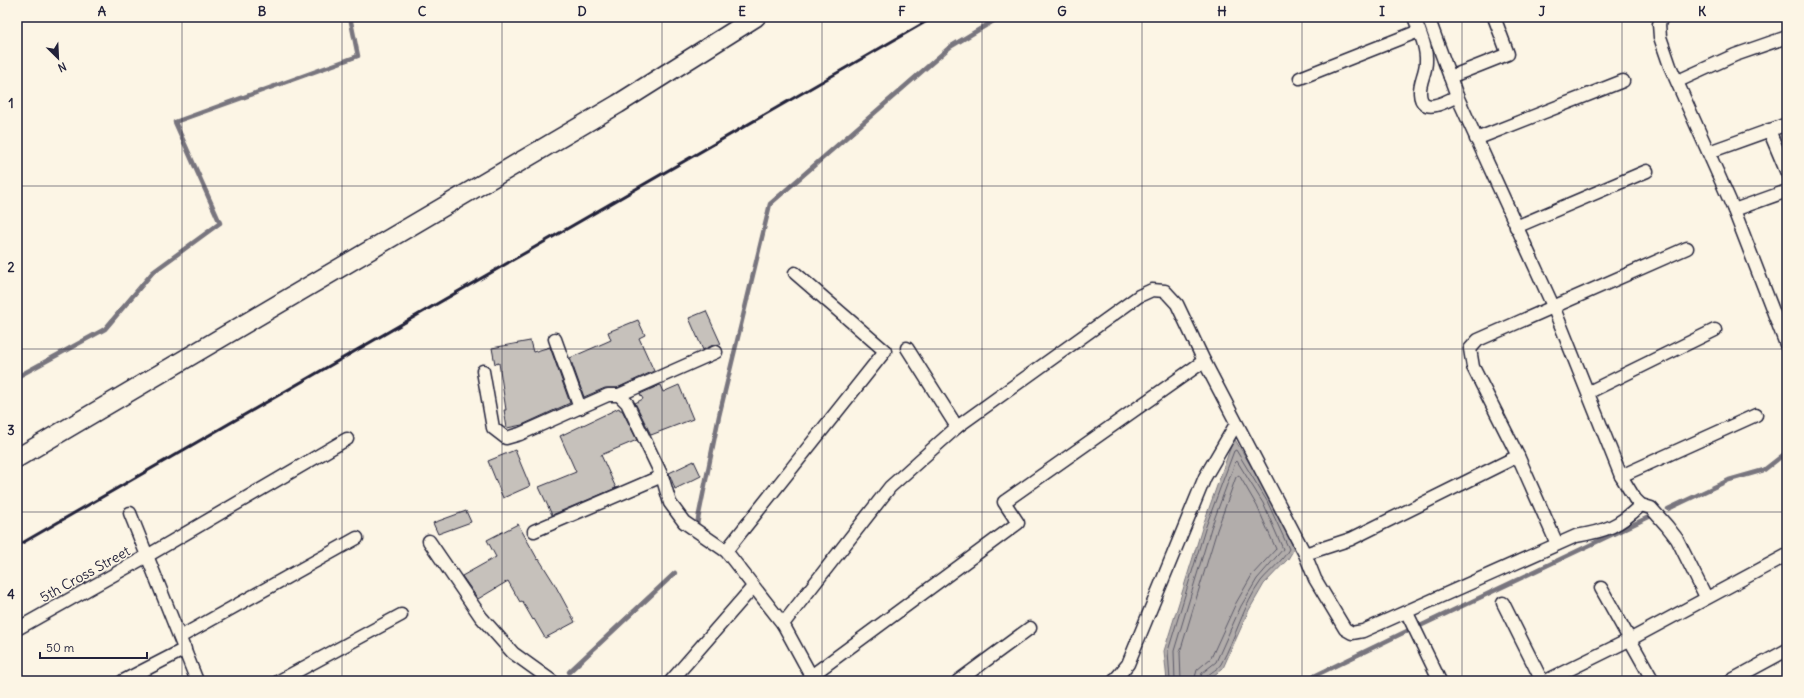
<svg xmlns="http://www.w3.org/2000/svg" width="1804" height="698" font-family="Delius,sans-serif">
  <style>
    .water { fill: #b2adab; stroke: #78757e }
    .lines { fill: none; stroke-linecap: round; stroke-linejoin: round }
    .shore { stroke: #5c5a68; stroke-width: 1 }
    .stream { stroke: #78757e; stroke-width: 4.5 }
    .building { fill: #c6c1bb; stroke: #22223b }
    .street-casing { stroke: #22223b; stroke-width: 15 }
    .secondary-casing { stroke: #22223b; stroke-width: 21 }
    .street { stroke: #fcf5e5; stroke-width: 12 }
    .secondary { stroke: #fcf5e5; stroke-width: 18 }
    .rail { stroke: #22223b; stroke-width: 3 }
    .grid { fill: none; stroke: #22223b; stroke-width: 1; stroke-opacity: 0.55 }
    .labels { text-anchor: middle; stroke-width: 3; stroke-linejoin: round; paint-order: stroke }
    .street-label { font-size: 14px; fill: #22223b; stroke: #fcf5e5 }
    .neatline { fill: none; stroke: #22223b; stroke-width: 1.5 }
    .grid-label { font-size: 13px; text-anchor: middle; font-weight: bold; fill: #22223b }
  </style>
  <rect width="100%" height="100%" fill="#fcf5e5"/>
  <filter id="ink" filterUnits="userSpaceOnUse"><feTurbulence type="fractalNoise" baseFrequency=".025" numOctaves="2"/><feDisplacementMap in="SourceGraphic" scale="8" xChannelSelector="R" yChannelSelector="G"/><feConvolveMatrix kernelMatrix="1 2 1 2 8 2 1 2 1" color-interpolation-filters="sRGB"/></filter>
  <g filter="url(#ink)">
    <path class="water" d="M 1234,438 L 1271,499 L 1294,549 L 1288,559 L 1264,584 L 1249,610 L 1223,668 L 1207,681 L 1167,681 L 1164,651 L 1203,525 Z"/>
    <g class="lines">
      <g class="shore">
        <path d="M 1170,681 L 1168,651 L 1206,526 L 1234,451 L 1236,450 L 1267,501 L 1289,549 C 1282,562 1270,570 1261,581 C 1243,606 1236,637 1221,664 C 1217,671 1206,673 1205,681"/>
        <path d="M 1175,681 L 1174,651 L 1211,528 L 1235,463 L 1237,461 L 1263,503 L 1283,549 L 1257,579 L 1241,606 L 1216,662 L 1202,673 L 1200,681"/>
        <path d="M 1181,681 L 1180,652 L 1217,530 L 1236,477 L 1239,475 L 1257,506 L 1276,549 L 1252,575 L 1236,603 L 1211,658 L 1197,670 L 1194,681"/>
      </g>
      <g class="stream">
        <path d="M 17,377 L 105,329 L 153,272 L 220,223 L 175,122 L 358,56 L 350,17"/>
        <path d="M 1668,509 L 1729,480 L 1764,470 L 1787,452"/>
        <path d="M 696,529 L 719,416 L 770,204 L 950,47 L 1000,17"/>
        <path d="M 1420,626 L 1651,516"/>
        <path d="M 569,672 L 675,573"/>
        <path d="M 1304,681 L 1407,631"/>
      </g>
    </g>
    <g class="building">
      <path d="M 706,311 L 721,344 L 713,345 L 703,350 L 689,318 Z"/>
      <path d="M 638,320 L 645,335 L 639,338 L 654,371 L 617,388 L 605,388 L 584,397 L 570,358 L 611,340 L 608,332 Z"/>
      <path d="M 530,341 L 533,352 L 550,347 L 570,403 L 522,425 L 507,428 L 504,410 L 506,410 L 499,363 L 495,364 L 492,348 Z"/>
      <path d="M 660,385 L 663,392 L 679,385 L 693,419 L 651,435 L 635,403 L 643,399 L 640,394 Z"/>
      <path d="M 619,408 L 620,410 L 622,410 L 637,440 L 601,455 L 616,488 L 552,515 L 539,487 L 576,472 L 560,436 Z"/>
      <path d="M 515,450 L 530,486 L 503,498 L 488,461 Z"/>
      <path d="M 694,461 L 701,476 L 675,489 L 669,473 Z"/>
      <path d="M 466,511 L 471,522 L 438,534 L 433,523 Z"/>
      <path d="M 518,524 L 538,560 L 539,559 L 554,583 L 575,622 L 545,638 L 534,619 L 533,620 L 522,601 L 520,602 L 508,581 L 478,599 L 462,576 L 496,557 L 487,540 Z"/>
    </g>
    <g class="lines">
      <g class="street-casing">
        <g id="street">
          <path d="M 1414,17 C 1419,31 1427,47 1426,62 C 1426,72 1419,83 1420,93 C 1421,116 1446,102 1457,96"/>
          <path d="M 1428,17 L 1457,96 L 1553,306 L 1621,476 L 1635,499 L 1641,505 L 1651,508 L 1667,526 L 1677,539 L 1706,597"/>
          <path d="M 1662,17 L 1659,24 L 1660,37 L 1670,66 L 1734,210 L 1787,347"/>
          <path d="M 1450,77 L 1508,54 L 1494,17"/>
          <path d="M 1300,78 L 1419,31"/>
          <path d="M 1678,81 L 1735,55 L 1787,37"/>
          <path d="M 1769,130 L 1787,173"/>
          <path d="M 1476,139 L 1623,81"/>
          <path d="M 1709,152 L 1787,124"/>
          <path d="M 1734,210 L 1787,191"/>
          <path d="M 1516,227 L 1647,171"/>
          <path d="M 555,339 L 580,408"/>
          <path d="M 907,348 L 957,427"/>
          <path d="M 483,371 L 493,428 L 506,438 L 520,434 L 608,395 L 619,395 L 627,403 L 662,476 L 670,503 L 684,522 L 726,551 L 783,624 L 814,681"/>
          <path d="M 1589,392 L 1715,330"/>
          <path d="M 619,395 L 716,352"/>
          <path d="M 1621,476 L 1756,415"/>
          <path d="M 130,513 L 197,681"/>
          <path d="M 534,531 L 662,476"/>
          <path d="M 429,541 L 481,617 L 513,653 L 552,681"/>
          <path d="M 1557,544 L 1518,456 L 1473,367 L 1470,349 L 1478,340 L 1687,248"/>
          <path d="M 726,551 L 885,351 L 795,273"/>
          <path d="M 1305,554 L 1351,539 L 1518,456"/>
          <path d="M 1601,588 L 1653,681"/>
          <path d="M 1503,603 L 1542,681"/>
          <path d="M 1407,613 L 1440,681"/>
          <path d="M 783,624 L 890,487 L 957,427 L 1139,296 L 1152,290 L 1165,291 L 1177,304 L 1204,361 L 1305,554 L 1315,579 L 1345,629 L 1352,633 L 1363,631 L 1576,536 C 1606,531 1619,526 1641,505"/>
          <path d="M 17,629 L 147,556 L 347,439"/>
          <path d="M 180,637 L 357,538"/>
          <path d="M 811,676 L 1018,523 L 1004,502 L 1204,361"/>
          <path d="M 123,681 L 185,649"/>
          <path d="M 279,681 L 401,615"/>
          <path d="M 671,681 L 753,587"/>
          <path d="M 958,681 L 1030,628"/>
          <path d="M 1114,681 L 1128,664 L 1205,477 L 1236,424"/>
          <path d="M 1546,681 L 1631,639 L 1787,555"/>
          <path d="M 1730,681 L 1787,650"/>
        </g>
      </g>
      <g class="secondary-casing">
        <path id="secondary" d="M 17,458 L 618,104 L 756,17"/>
      </g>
      <use href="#street" class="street"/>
      <use href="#secondary" class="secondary"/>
      <path class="rail" d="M 17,546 L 934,17"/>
    </g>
  </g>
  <path class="grid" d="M 182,17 L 182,681M 342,17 L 342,681M 502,17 L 502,681M 662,17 L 662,681M 822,17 L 822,681M 982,17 L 982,681M 1142,17 L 1142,681M 1302,17 L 1302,681M 1462,17 L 1462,681M 1622,17 L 1622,681M 17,186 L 1787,186M 17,349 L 1787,349M 17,512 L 1787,512"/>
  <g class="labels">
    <g class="street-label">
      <text transform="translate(85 574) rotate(-29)" y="5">5th Cross Street</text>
    </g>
  </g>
  <rect width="1804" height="698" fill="none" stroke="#fcf5e5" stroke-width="44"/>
  <g transform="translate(58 58) rotate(156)" stroke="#fcf5e5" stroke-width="3" paint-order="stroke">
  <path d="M0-3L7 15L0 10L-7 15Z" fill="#22223b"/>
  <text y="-6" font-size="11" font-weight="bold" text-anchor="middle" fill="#22223b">N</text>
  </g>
  <path d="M40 652v6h107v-6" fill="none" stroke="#22223b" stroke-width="2"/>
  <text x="46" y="652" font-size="12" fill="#22223b" stroke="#fcf5e5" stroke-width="3" paint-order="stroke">50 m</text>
  <rect x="22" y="22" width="1760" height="654" class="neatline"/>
  <g class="grid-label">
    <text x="102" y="16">A</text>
    <text x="262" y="16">B</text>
    <text x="422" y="16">C</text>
    <text x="582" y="16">D</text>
    <text x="742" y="16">E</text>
    <text x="902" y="16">F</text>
    <text x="1062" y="16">G</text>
    <text x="1222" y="16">H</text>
    <text x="1382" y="16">I</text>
    <text x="1542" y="16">J</text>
    <text x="1702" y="16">K</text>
    <text x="11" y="108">1</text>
    <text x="11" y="272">2</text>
    <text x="11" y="435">3</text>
    <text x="11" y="599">4</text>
  </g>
</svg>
